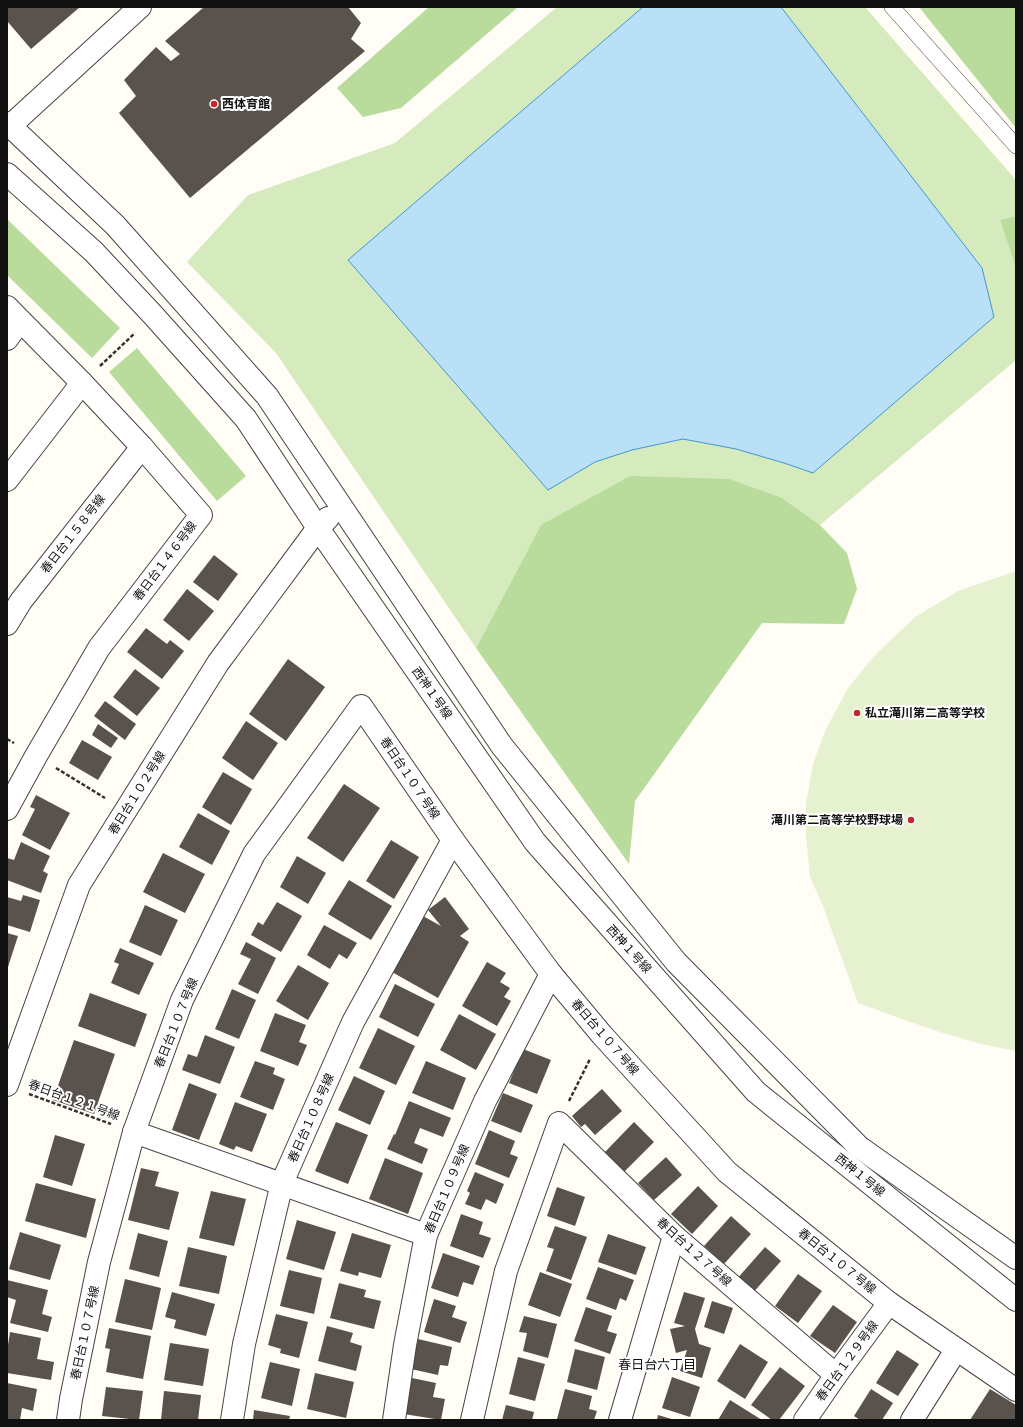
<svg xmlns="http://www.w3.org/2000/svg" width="1023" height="1427" font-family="'PT Serif','Noto Sans JP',serif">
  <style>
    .green { fill: #d5ebbd }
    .forest { fill: #b9dc9c }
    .pitch { fill: #e6f2cf }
    .water { fill: #b9e0f7; stroke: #3f96cf }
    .building { fill: #5a524d }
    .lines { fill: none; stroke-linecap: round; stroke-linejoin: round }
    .service-casing { stroke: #444; stroke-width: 16 }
    .minor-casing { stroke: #444; stroke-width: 24 }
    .tertiary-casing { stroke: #444; stroke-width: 24 }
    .path { stroke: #333; stroke-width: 2.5; stroke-dasharray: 4 2; stroke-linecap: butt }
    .service { stroke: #fff; stroke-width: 15 }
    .minor { stroke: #fff; stroke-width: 22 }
    .tertiary { stroke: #fff; stroke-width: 22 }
    .poi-dot { fill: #c4262e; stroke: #fff; stroke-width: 1.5 }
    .labels { text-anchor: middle; stroke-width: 4; stroke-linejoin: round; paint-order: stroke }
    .poi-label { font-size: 12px; font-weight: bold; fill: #111; stroke: #fff; text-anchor: start }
    .street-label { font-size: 12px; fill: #111; stroke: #fff }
    .neighbourhood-label { font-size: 13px; fill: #111; stroke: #fff }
  </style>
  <rect width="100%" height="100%" fill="#fffdf5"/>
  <path class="green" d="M 557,7 L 643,7 L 348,260 L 548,490 L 595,462 L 632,450 L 683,439 L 736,449 L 784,463 L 813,473 L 982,268 L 781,7 L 865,7 L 1016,180 L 1016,216 L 1000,220 L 1016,268 L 1016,360 L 820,525 L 782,498 L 541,525 L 476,648 L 276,353 L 187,262 L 248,195 L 395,143 Z"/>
  <g class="forest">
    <path d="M 429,7 L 518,7 L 401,108 L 363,117 L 337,88 Z"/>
    <path d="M 919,7 L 1016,7 L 1016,128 Z"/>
    <path d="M 1016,216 L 1016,268 L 1000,220 Z"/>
    <path d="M 7,219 L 120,328 L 92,358 L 7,275 Z"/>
    <path d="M 137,348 L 246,476 L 217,501 L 109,372 Z"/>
    <path d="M 630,476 L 729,479 L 782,498 L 820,525 L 847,553 L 857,589 L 844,624 L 762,623 L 635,801 L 629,864 L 476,648 L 541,525 Z"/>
  </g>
  <path class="pitch" d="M 1016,571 L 1016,1051 C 962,1042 910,1022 858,1003 L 823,906 L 810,877 L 806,836 L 806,804 L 813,764 L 825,731 L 848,688 L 875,655 L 915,617 L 958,591 Z"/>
  <path class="water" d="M 643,7 L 781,7 L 982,268 L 994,317 L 813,473 L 784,463 L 736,449 L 683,439 L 632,450 L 595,462 L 548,490 L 348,260 Z"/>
  <g class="building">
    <path d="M 7,7 L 80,7 L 31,49 L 7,21 Z"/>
    <path d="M 204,7 L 348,7 L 361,23 L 351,39 L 365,51 L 190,198 L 119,113 L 136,96 L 124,80 L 156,47 L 171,61 L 180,54 L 165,41 Z"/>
    <path d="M 214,555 L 238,574 L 218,601 L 193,582 Z"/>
    <path d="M 187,589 L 214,611 L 189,641 L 163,620 Z"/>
    <path d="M 146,628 L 167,644 L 170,640 L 184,651 L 162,679 L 127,652 Z"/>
    <path d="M 288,659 L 325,687 L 286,741 L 249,714 Z"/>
    <path d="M 135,669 L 160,688 L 137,716 L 113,697 Z"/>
    <path d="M 105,701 L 136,724 L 125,740 L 94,716 Z"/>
    <path d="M 246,721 L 278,743 L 253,780 L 222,758 Z"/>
    <path d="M 98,724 L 118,738 L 111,748 L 92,735 Z"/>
    <path d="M 82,740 L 112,757 L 98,780 L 69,763 Z"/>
    <path d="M 223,772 L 252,789 L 231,825 L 202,807 Z"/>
    <path d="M 344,784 L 380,808 L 343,862 L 307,838 Z"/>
    <path d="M 36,795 L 70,813 L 50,850 L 22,835 L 35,809 L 30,807 Z"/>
    <path d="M 198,813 L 230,831 L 212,865 L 179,847 Z"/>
    <path d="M 391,840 L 419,857 L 394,899 L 366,881 Z"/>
    <path d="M 21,842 L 50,856 L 43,871 L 48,874 L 41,893 L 7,880 L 7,858 L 14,860 Z"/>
    <path d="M 163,853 L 205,874 L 185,913 L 143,892 Z"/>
    <path d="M 297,856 L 326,873 L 308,904 L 280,887 Z"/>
    <path d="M 349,880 L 392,906 L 371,940 L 328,914 Z"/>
    <path d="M 23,895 L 40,900 L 30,932 L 7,925 L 7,897 L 21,901 Z"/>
    <path d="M 445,897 L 469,929 L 460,936 L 469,942 L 438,998 L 392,972 L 423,916 L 441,926 L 428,910 Z"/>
    <path d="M 277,902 L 302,916 L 281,952 L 251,935 L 258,922 L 263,925 Z"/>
    <path d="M 145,905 L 178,920 L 161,956 L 129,942 Z"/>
    <path d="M 324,925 L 357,943 L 347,959 L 339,954 L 330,969 L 307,955 Z"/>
    <path d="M 7,933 L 18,936 L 7,970 Z"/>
    <path d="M 246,942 L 276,958 L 258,994 L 238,984 L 251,959 L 240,954 Z"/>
    <path d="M 120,948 L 154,963 L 139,995 L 111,983 L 119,964 L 114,962 Z"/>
    <path d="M 487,962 L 506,973 L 500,982 L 510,988 L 504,997 L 511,1001 L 497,1026 L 462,1006 Z"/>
    <path d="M 298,965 L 329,983 L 308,1020 L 276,1001 Z"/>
    <path d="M 395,984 L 435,1004 L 418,1037 L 379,1017 Z"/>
    <path d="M 232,989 L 256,1000 L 239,1039 L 215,1029 Z"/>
    <path d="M 90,993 L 147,1014 L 135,1047 L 78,1026 Z"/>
    <path d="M 275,1013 L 306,1025 L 299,1042 L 307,1045 L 298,1066 L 260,1051 Z"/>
    <path d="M 459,1014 L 496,1034 L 476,1070 L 440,1050 Z"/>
    <path d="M 378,1028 L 415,1046 L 396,1085 L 359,1068 Z"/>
    <path d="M 205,1035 L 235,1047 L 220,1084 L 182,1070 L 188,1054 L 197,1057 Z"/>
    <path d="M 74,1040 L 115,1054 L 94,1114 L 53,1100 Z"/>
    <path d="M 523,1049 L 551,1060 L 537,1094 L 509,1083 Z"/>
    <path d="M 255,1061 L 275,1068 L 273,1074 L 285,1079 L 273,1110 L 240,1097 Z"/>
    <path d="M 426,1061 L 466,1078 L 453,1110 L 412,1093 Z"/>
    <path d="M 354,1076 L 385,1091 L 370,1125 L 338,1110 Z"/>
    <path d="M 189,1083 L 217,1094 L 199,1140 L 172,1130 Z"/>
    <path d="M 602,1089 L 622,1111 L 595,1135 L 585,1124 L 581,1127 L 572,1116 Z"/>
    <path d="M 503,1093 L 533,1105 L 521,1133 L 491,1121 Z"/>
    <path d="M 409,1101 L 451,1118 L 443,1137 L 420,1128 L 414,1143 L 428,1149 L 422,1164 L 387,1149 L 394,1134 L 395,1135 Z"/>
    <path d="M 235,1102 L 267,1114 L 252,1152 L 236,1146 L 234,1150 L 219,1144 Z"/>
    <path d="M 336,1122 L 368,1135 L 348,1184 L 315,1171 Z"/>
    <path d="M 634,1122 L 654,1142 L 624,1172 L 605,1152 Z"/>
    <path d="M 489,1130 L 515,1141 L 510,1154 L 518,1157 L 509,1178 L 475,1164 Z"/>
    <path d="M 55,1135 L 85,1144 L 72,1186 L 43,1177 Z"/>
    <path d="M 666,1157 L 682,1175 L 654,1200 L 638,1183 Z"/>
    <path d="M 385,1158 L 423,1173 L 408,1214 L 369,1199 Z"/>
    <path d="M 141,1168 L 159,1172 L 155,1186 L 179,1192 L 169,1230 L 128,1220 Z"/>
    <path d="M 475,1172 L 504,1184 L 496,1204 L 486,1199 L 481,1210 L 465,1204 L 470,1193 L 467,1191 Z"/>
    <path d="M 36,1183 L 96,1199 L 86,1238 L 25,1221 Z"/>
    <path d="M 698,1186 L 718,1206 L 692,1234 L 671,1214 Z"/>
    <path d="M 557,1187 L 585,1197 L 575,1226 L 547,1216 Z"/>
    <path d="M 211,1191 L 246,1199 L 234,1246 L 199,1238 Z"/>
    <path d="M 461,1214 L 483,1222 L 479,1234 L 491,1238 L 483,1258 L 450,1246 Z"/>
    <path d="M 731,1216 L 751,1234 L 724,1264 L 704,1246 Z"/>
    <path d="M 297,1220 L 336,1232 L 324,1270 L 286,1259 Z"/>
    <path d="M 555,1226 L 587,1237 L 571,1280 L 546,1271 L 554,1249 L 547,1247 Z"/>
    <path d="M 20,1232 L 61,1245 L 50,1280 L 9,1269 Z"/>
    <path d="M 138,1233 L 168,1241 L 159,1277 L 129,1269 Z"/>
    <path d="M 352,1233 L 391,1245 L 381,1278 L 359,1272 L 358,1276 L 340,1271 Z"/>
    <path d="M 608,1234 L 646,1247 L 636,1275 L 598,1262 Z"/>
    <path d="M 188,1247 L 227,1256 L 219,1294 L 179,1286 Z"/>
    <path d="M 765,1247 L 781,1261 L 752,1294 L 736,1280 Z"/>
    <path d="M 443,1253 L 480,1266 L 473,1285 L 463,1282 L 458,1297 L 431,1288 Z"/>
    <path d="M 598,1267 L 634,1280 L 626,1301 L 620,1298 L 616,1310 L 586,1299 Z"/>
    <path d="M 289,1270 L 322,1278 L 314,1314 L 280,1306 Z"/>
    <path d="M 540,1272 L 572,1284 L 560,1317 L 528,1305 Z"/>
    <path d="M 798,1274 L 822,1291 L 798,1323 L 775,1306 Z"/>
    <path d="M 125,1279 L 161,1288 L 152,1330 L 115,1322 Z"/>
    <path d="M 7,1280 L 48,1290 L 42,1314 L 52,1317 L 48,1332 L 10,1323 L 16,1300 L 7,1297 Z"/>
    <path d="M 339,1283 L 366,1290 L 364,1297 L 381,1301 L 374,1329 L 330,1318 Z"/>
    <path d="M 172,1292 L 215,1304 L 206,1336 L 174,1328 L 176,1320 L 165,1317 Z"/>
    <path d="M 684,1292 L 705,1298 L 695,1329 L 699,1344 L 711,1348 L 702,1378 L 680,1371 L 687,1350 L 676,1353 L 670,1329 L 685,1326 L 674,1323 Z"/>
    <path d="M 434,1299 L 456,1306 L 452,1317 L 467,1322 L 460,1343 L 424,1332 Z"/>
    <path d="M 712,1301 L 733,1308 L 724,1334 L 704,1327 Z"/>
    <path d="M 833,1305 L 857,1322 L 835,1353 L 810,1336 Z"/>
    <path d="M 586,1307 L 612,1316 L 607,1331 L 617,1334 L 610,1354 L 574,1341 Z"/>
    <path d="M 276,1314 L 308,1322 L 299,1358 L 280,1353 L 281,1349 L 268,1345 Z"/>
    <path d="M 524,1316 L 557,1324 L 548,1358 L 523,1351 L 527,1333 L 519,1332 Z"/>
    <path d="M 327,1326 L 353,1333 L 350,1342 L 362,1346 L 356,1371 L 318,1361 Z"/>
    <path d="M 109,1328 L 151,1336 L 143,1379 L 106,1372 L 110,1349 L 105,1348 Z"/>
    <path d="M 10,1332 L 41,1338 L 37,1359 L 54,1362 L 51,1380 L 7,1373 L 7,1351 Z"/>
    <path d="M 418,1339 L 452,1347 L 448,1366 L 440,1365 L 438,1375 L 411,1369 Z"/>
    <path d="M 170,1343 L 209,1349 L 203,1386 L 164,1380 Z"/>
    <path d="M 740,1344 L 768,1362 L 745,1399 L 717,1381 Z"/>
    <path d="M 575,1349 L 605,1357 L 597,1390 L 567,1382 Z"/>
    <path d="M 897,1350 L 919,1364 L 898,1396 L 876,1383 Z"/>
    <path d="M 518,1357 L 545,1364 L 535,1401 L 509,1394 Z"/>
    <path d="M 270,1362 L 300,1369 L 292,1406 L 261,1398 Z"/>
    <path d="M 780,1367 L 805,1386 L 779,1420 L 772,1420 L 751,1405 Z"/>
    <path d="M 315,1373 L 354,1382 L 346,1418 L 307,1409 Z"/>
    <path d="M 672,1377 L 700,1387 L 690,1417 L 662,1408 Z"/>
    <path d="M 412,1378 L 436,1383 L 433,1397 L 445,1399 L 441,1420 L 404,1414 Z"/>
    <path d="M 7,1383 L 37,1389 L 33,1411 L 22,1408 L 20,1420 L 7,1420 Z"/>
    <path d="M 106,1387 L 143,1391 L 139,1420 L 102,1416 Z"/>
    <path d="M 565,1389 L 592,1396 L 589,1409 L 597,1411 L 594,1420 L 557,1419 Z"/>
    <path d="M 871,1389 L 893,1403 L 882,1420 L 860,1420 L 854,1416 Z"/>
    <path d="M 990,1389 L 1016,1405 L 1016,1420 L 970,1420 Z"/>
    <path d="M 164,1391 L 201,1395 L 198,1420 L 161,1420 Z"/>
    <path d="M 730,1400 L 762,1420 L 718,1420 Z"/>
    <path d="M 506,1405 L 534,1412 L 532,1420 L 502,1420 Z"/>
    <path d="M 254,1410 L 290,1416 L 289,1420 L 253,1420 Z"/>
    <path d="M 658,1415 L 675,1420 L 657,1420 Z"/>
  </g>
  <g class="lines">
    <g class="service-casing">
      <path id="service" d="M 892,7 L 1016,146"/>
    </g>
    <g class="minor-casing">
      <g id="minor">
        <path d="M 10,126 L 140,7"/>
        <path d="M 7,307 L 82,383 L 142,447 L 201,515 L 99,648 L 36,756 L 7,809"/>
        <path d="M 7,339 L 20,321"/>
        <path d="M 7,480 L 82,383"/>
        <path d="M 7,624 L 21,601 L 142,447"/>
        <path d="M 134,1132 L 426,1235"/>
        <path d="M 68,1420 L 71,1399 L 99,1262 L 134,1132 L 182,1000 L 254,854 L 361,706 L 453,840 L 551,974 L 602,1035 L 727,1172 L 889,1303 L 1016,1390"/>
        <path d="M 232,1420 L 244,1344 L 282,1183 L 353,1022 L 453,840"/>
        <path d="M 394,1420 L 405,1345 L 426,1235 L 485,1101 L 551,974"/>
        <path d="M 472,1420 L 506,1271 L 559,1123 L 674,1236 L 836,1375"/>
        <path d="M 620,1420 L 674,1236"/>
        <path d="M 805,1420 L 836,1375 L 889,1303"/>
        <path d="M 912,1420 L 956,1350"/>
      </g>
    </g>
    <g class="tertiary-casing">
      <g id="tertiary">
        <path d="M 7,123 L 115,225 L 267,396 L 502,746 L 676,962 L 859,1147 L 1016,1258"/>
        <path d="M 7,174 L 94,252 L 153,315 L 246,419 L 318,528 L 535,842 L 756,1092 L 1016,1300"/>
        <path d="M 7,1085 L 79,885 L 218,663 L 318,528 L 328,518"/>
      </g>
    </g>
    <g class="path">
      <path d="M 100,366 L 135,333"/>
      <path d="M 7,739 L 14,743"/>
      <path d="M 56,768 L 105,798"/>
      <path d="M 29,1094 L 111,1124"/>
      <path d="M 569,1101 L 590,1059"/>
    </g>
    <use href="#service" class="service"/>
    <use href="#minor" class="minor"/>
    <use href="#tertiary" class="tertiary"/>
  </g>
  <g class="poi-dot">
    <circle cx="214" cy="104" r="4"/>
    <circle cx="857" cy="713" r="4"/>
    <circle cx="911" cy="820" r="4"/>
  </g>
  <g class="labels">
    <g class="poi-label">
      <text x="222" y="108">西体育館</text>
      <text x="865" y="717">私立滝川第二高等学校</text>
      <text x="903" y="824" text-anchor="end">滝川第二高等学校野球場</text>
    </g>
    <g class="street-label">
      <text transform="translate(73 534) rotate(-52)" y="4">春日台１５８号線</text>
      <text transform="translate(165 561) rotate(-53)" y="4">春日台１４６号線</text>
      <text transform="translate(432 693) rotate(55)" y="4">西神１号線</text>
      <text transform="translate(410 778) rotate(56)" y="4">春日台１０７号線</text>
      <text transform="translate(137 793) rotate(-58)" y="4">春日台１０２号線</text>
      <text transform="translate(629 949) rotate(48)" y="4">西神１号線</text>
      <text transform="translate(176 1023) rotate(-68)" y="4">春日台１０７号線</text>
      <text transform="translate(605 1037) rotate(49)" y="4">春日台１０７号線</text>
      <text transform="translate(74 1100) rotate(20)" y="4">春日台１２１号線</text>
      <text transform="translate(311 1118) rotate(-66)" y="4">春日台１０８号線</text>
      <text transform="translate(860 1175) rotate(39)" y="4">西神１号線</text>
      <text transform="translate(447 1189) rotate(-67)" y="4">春日台１０９号線</text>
      <text transform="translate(694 1252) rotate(42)" y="4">春日台１２７号線</text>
      <text transform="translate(837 1261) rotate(39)" y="4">春日台１０７号線</text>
      <text transform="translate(85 1333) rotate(-78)" y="4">春日台１０７号線</text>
      <text transform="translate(847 1361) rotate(-54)" y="4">春日台１２９号線</text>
    </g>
    <g class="neighbourhood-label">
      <text x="657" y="1369">春日台六丁目</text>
    </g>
  </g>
  <rect width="1023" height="1427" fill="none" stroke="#111111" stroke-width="16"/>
</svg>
